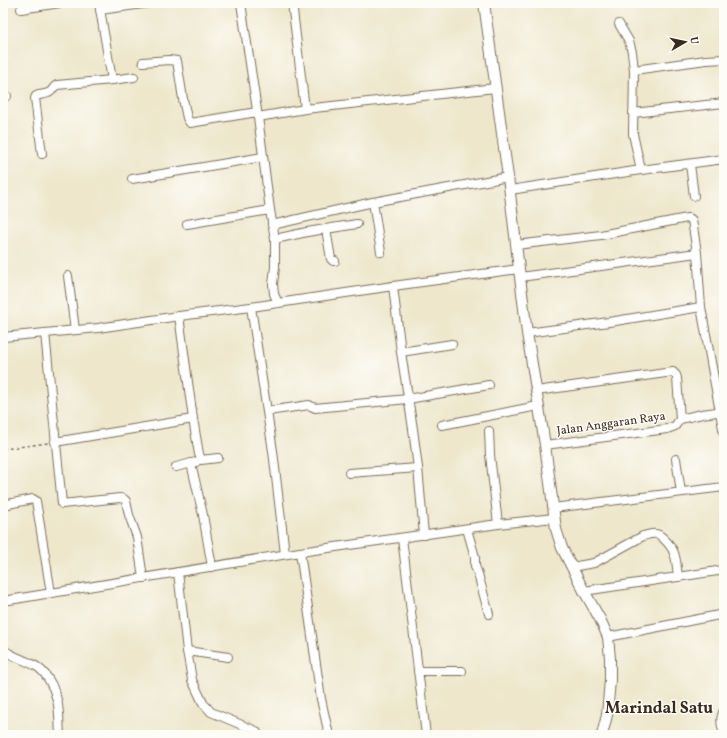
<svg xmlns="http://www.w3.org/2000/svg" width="727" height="738" font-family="Vollkorn,serif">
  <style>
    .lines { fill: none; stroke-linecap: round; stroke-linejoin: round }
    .minor-casing { stroke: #7a6c5b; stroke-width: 10 }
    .tertiary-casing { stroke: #7a6c5b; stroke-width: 12 }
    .path { stroke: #7a6c5b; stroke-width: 1.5; stroke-dasharray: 3 3; stroke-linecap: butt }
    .minor { stroke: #fff; stroke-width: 8 }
    .tertiary { stroke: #fff; stroke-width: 10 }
    .labels { text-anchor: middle; stroke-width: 3; stroke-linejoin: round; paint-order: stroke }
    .street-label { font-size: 12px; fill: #3b2a1e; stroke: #fdfcf7 }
    .district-label { font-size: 16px; font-weight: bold; fill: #3b2a1e; stroke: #fdfcf7 }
  </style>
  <rect width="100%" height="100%" fill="#fdfcf7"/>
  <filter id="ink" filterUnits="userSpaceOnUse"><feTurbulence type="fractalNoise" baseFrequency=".025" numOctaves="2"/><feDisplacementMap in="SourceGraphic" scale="8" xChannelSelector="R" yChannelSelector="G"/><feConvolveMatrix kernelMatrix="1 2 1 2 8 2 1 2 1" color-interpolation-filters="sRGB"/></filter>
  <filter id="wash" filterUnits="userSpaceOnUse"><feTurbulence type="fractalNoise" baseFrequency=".012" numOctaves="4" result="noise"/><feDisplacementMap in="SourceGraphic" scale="16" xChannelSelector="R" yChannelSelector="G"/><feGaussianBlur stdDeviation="0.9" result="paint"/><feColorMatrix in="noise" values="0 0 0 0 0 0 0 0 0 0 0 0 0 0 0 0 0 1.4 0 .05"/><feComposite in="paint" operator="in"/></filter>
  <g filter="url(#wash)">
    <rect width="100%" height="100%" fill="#eee7cc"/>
  </g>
  <g filter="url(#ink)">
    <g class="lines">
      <g class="minor-casing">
        <g id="minor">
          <path d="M 99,3 L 112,80 L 134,77"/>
          <path d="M 241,3 L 258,117 L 270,210 L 275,239 L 275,267 L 273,284 L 274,294 L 278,303"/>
          <path d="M 292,3 L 305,109"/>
          <path d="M 21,9 L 60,3"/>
          <path d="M 100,10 L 150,3"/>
          <path d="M 619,24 L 629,41 L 632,52 L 634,70 L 633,134 L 641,170"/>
          <path d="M 143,62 L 169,60 L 177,61 L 183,99 L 187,118 L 190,123 L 257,112"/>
          <path d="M 634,70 L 706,60 L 724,59"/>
          <path d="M 3,96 L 7,96"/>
          <path d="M 633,113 L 724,103"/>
          <path d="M 258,117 L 305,109 L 495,88"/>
          <path d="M 42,154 L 35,98 L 36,96 C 40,94 46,95 50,92 C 53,90 53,87 57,85 L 112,80"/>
          <path d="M 690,164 L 694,196"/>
          <path d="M 132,179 L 263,157"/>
          <path d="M 510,190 L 641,170 L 724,159"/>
          <path d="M 373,202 L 381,252"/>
          <path d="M 187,224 L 270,210"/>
          <path d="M 272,225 L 373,202 L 508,177"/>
          <path d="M 326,229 L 331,259 L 333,261 L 335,261"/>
          <path d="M 275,239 L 307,232 L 357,224"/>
          <path d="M 516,245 L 601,235 L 687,218 L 689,218 L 692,220 L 697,253 L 701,307 L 724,434"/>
          <path d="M 68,276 L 75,330"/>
          <path d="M 520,277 L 697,253"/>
          <path d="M 393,286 L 401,352 L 413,429 L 418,468 L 424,535"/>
          <path d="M 251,307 L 273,451 L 285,554"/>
          <path d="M 45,333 L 62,504 L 120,498 L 124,499 L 126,501 L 129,515 L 137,537 L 143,578"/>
          <path d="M 527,333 L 609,322 L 701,307"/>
          <path d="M 3,337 L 98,328 L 179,316 L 251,307 L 393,286 L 519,269"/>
          <path d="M 401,352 L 452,344"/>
          <path d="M 536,391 L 673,372 L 676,375 L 677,378 L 680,419"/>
          <path d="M 268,411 L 309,405 L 315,408 L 408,399 L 489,385"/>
          <path d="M 193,419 L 199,454 L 201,460 L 218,458"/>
          <path d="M 442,425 L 538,406"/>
          <path d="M 489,431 L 490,455 L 498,524"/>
          <path d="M 55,442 L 193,419 L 179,316"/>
          <path d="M 545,445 L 667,429 L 675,426 L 680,419 L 702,414 L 724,411"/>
          <path d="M 676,459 L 681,492"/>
          <path d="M 191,463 L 203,515 L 212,567"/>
          <path d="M 176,467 L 196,462"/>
          <path d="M 349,473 L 418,468"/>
          <path d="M 3,505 L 33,499 L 36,501 L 51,593"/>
          <path d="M 553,508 L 724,487"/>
          <path d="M 467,529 L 475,557 L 475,566 L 478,574 L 489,614"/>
          <path d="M 402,538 L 426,735"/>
          <path d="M 300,552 L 321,699 L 329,735"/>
          <path d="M 571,567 L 594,563 L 643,536 C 647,535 652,533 656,534 C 659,534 662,537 664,539 C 677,551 676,561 678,577"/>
          <path d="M 178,572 L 187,651 L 190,668 L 192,680 L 203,703 L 211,712 L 249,728 L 256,731 L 258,735"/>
          <path d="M 584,591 L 724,570"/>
          <path d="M 3,601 L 300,552 L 498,524 L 554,518"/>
          <path d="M 608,637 L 724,614"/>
          <path d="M 3,649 C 12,657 23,659 34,665 C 46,671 54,687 57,700 C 60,711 59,724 60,735"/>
          <path d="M 187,651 L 228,657"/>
          <path d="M 418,671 L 462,671"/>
          <path d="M 724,735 C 722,727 719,718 724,711"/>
        </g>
      </g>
      <g class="tertiary-casing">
        <path id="tertiary" d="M 484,3 L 508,177 L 519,269 L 527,333 L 545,445 L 556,529 L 562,548 L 584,591 L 600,619 L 608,637 L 610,658 L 610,680 L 607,715 L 602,735"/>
      </g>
      <path class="path" d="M 3,449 L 48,443"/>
      <use href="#minor" class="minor"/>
      <use href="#tertiary" class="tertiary"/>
    </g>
  </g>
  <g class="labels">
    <g class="street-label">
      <text transform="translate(611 423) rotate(-8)" y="4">Jalan Anggaran Raya</text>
    </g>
    <g class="district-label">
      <text x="659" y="713">Marindal Satu</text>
    </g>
  </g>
  <rect width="727" height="738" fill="none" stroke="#fdfcf7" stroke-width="16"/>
  <g transform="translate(685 42) rotate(81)" stroke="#fdfcf7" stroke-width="3" paint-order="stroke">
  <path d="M0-3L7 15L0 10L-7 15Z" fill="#3b2a1e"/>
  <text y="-6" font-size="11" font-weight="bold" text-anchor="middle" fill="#3b2a1e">U</text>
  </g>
</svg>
